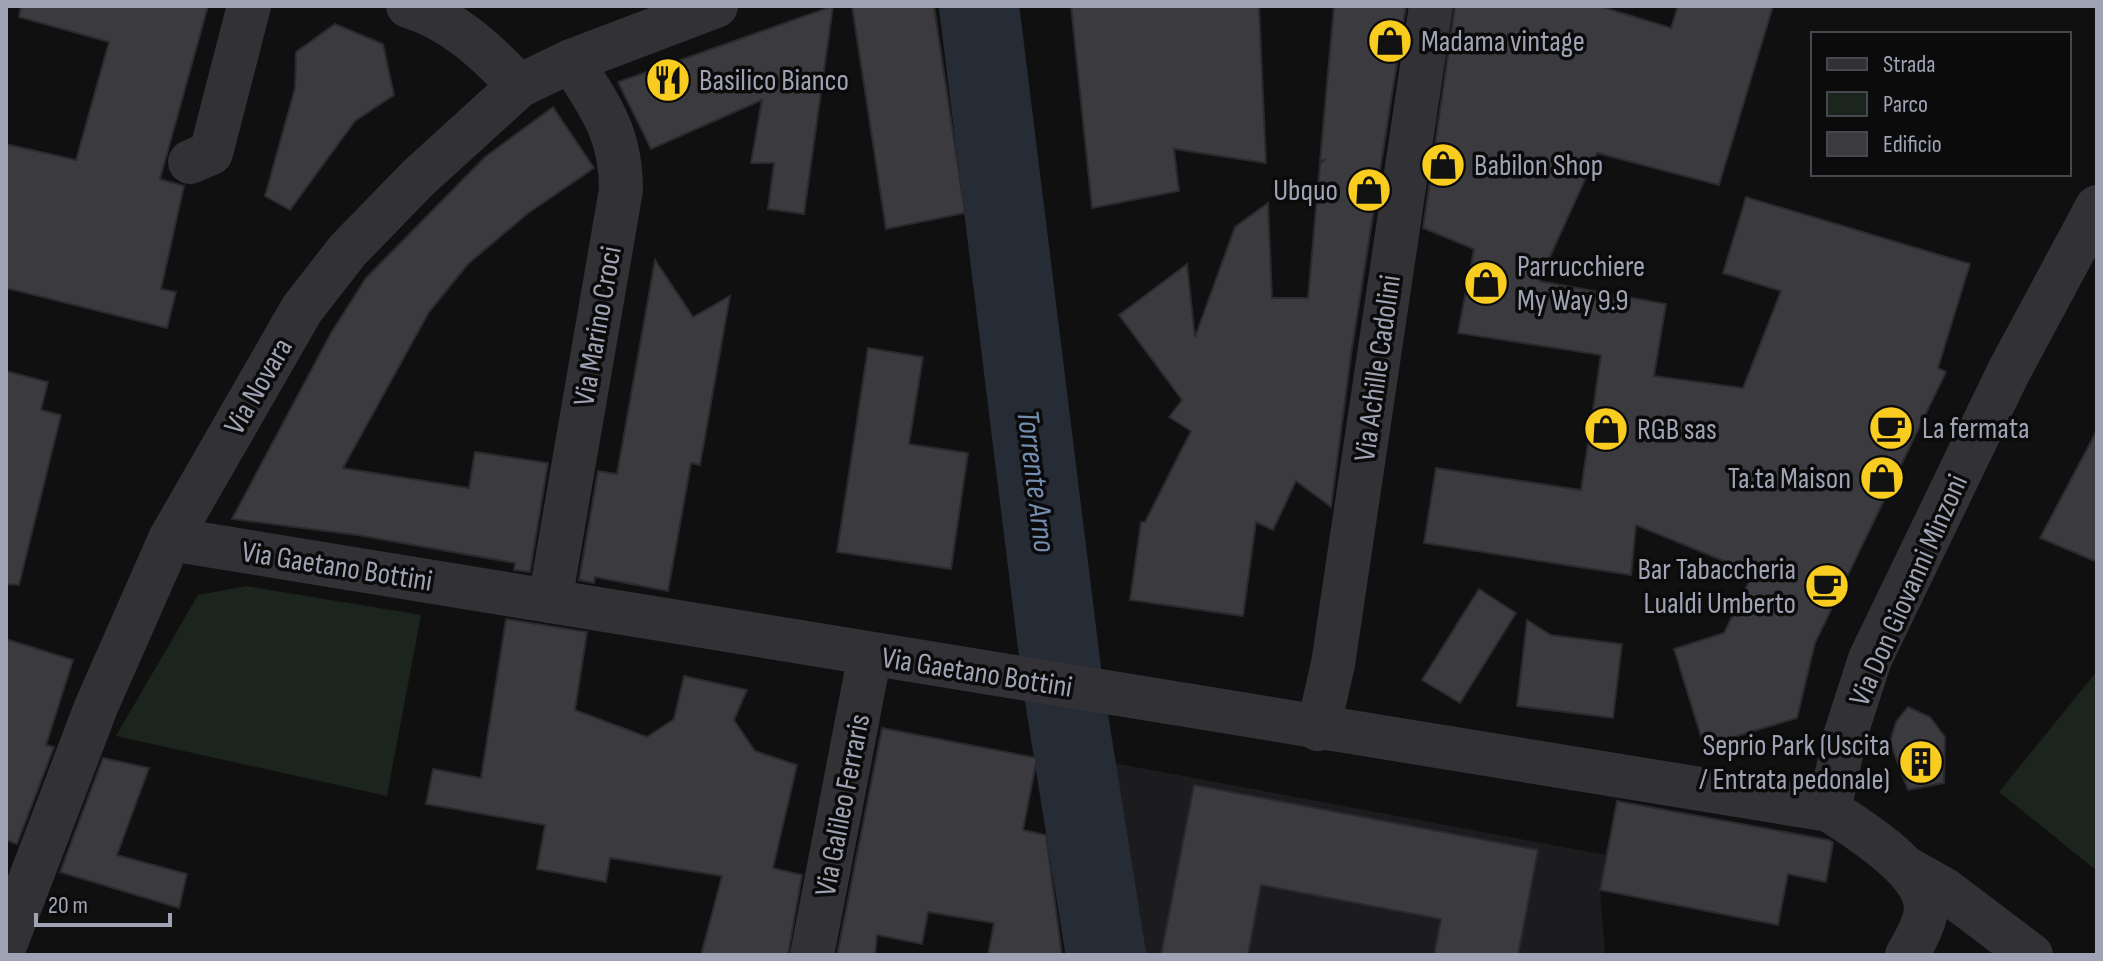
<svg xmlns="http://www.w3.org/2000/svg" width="2103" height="961" font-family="'Sofia Sans Condensed',sans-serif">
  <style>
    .built { fill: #1c1c1e }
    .green { fill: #1c241e }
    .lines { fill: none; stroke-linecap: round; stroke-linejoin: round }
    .river { stroke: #262c35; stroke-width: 80 }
    .building { fill: #3a3a3f; stroke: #2a292d; stroke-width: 2 }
    .minor { stroke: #313136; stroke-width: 44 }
    .labels { text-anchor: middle; stroke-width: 7; stroke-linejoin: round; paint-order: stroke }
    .poi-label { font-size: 30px; fill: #a0a3b3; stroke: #0b0b0c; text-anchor: start }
    .street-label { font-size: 30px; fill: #a0a3b3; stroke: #0b0b0c }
    .water-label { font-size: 32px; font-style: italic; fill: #758db0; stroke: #0b0b0c }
  </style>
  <rect width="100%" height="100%" fill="#101011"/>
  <path class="built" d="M 1087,758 L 1606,855 L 1600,890 L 1605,955 L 1121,955 Z"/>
  <g class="green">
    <path d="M 246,586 L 421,615 L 387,796 L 116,736 L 198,595 Z"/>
    <path d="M 2097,671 L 2097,871 L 1999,792 Z"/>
  </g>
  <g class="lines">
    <path class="river" d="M 979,6 L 1063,686 L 1106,955"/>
  </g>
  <g class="building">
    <path d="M 21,6 L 208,6 L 160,179 L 184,186 L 161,289 L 176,292 L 167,328 L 6,288 L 6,144 L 76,160 L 109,42 L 19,17 Z"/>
    <path d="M 833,6 L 804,214 L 768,209 L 774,163 L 751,163 L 762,100 L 651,149 L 618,82 Z"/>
    <path d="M 852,6 L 934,6 L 965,213 L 886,229 Z"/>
    <path d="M 1071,6 L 1259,6 L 1266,163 L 1174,149 L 1179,191 L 1092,208 Z"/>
    <path d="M 1334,6 L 1406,6 L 1351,355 L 1331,507 L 1296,481 L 1273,530 L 1256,522 L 1243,616 L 1130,600 L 1141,522 L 1145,522 L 1191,431 L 1169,417 L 1182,400 L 1119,315 L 1187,264 L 1195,337 L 1235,227 L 1268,203 L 1272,298 L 1308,298 L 1320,164 L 1324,160 L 1320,161 Z"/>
    <path d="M 1455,6 L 1599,6 L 1671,28 L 1678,6 L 1773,6 L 1719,185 L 1597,153 L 1539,281 L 1666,304 L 1654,376 L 1743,388 L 1781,291 L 1723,273 L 1746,197 L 1970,264 L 1938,368 L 1946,372 L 1815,643 L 1797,718 L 1704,746 L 1674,649 L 1724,633 L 1753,573 L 1636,525 L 1631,575 L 1424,543 L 1436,468 L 1581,490 L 1601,355 L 1458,333 L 1474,249 L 1423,228 Z"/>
    <path d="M 335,24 L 383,44 L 394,95 L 355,121 L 290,210 L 265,196 L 295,88 L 296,52 Z"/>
    <path d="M 553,107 L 594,168 L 527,214 L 468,264 L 429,312 L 343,468 L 469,488 L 475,452 L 548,463 L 530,572 L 514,570 L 515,563 L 357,535 L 232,519 L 331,333 L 366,278 L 485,157 Z"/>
    <path d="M 655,260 L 693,317 L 730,296 L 700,465 L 691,463 L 668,591 L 595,577 L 594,583 L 579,580 L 598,471 L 617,474 Z"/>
    <path d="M 868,348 L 923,357 L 909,444 L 968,453 L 951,569 L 837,552 Z"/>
    <path d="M 6,371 L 48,382 L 41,410 L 61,415 L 19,585 L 6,584 Z"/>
    <path d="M 2097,430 L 2097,562 L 2040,538 Z"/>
    <path d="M 1479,589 L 1516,613 L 1460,703 L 1422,680 Z"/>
    <path d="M 506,619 L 587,632 L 575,710 L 647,737 L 674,719 L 684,676 L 747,690 L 734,720 L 755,751 L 797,765 L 773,868 L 802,875 L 788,955 L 701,955 L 722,876 L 610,858 L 606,882 L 537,869 L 545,825 L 426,804 L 433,769 L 481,778 Z"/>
    <path d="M 1527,620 L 1551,635 L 1622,644 L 1613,718 L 1517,706 Z"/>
    <path d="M 6,639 L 73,660 L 46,745 L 54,747 L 17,844 L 6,840 Z"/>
    <path d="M 1908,707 L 1930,717 L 1945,737 L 1944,783 L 1908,790 L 1890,742 L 1896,722 Z"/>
    <path d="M 882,728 L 1037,758 L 1023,830 L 1046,835 L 1062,955 L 988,955 L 994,923 L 928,912 L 922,944 L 877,935 L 875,955 L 837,955 Z"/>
    <path d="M 103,758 L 149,768 L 117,855 L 187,874 L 179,908 L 60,872 Z"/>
    <path d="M 1194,785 L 1538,850 L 1518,955 L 1434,955 L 1441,919 L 1261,885 L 1248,955 L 1161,955 Z"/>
    <path d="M 1617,801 L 1829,840 L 1833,843 L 1826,882 L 1788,874 L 1778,925 L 1600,890 Z"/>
  </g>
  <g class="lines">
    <g class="minor">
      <path d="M 408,6 C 454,20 487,52 519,86"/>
      <path d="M 190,162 L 211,153 L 249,6"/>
      <path d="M 170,539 L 1829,810 C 1858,829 1934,874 1925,916 C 1922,929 1914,943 1907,955"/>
      <path d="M 550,601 L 621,190 C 621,134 601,107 571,61"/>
      <path d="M 1318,729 L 1333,664 L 1431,6"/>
      <path d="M 1829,810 L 1845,736 L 1870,659 L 2009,371 L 2097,207"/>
      <path d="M 1906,868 L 1945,890 L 2031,955"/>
      <path d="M 6,943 L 96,707 L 170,539 L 302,309 L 348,250 L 418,178 L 519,86 L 571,61 L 716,6"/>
      <path d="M 812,955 L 870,654"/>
    </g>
  </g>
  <defs>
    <g id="shop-disc" transform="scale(2.3)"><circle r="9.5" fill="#f9cc20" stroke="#0b0b0c"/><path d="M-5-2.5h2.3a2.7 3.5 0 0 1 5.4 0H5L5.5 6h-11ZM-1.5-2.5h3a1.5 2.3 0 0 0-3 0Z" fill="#111"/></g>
    <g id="restaurant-disc" transform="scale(2.3)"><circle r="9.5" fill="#f9cc20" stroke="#0b0b0c"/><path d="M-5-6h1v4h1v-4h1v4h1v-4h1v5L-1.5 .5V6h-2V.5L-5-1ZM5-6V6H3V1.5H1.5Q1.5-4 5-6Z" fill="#111"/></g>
    <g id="cafe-disc" transform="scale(2.3)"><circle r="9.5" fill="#f9cc20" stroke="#0b0b0c"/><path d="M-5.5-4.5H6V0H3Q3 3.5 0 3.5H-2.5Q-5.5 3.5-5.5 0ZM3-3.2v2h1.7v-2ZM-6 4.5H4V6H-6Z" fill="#111"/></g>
    <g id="building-disc" transform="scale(2.3)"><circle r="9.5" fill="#f9cc20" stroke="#0b0b0c"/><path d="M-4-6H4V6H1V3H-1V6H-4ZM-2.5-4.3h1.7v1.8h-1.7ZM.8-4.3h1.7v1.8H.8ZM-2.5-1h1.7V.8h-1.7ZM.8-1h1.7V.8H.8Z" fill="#111"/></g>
  </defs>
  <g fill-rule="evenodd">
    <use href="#shop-disc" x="1390" y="41"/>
    <use href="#restaurant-disc" x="668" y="80"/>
    <use href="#shop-disc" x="1443" y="165"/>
    <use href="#shop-disc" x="1369" y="190"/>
    <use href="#shop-disc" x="1486" y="283"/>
    <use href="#cafe-disc" x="1891" y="428"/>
    <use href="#shop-disc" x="1606" y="429"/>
    <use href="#shop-disc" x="1882" y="478"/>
    <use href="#cafe-disc" x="1827" y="586"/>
    <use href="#building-disc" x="1921" y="762"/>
  </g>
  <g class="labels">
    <g class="poi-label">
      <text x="1421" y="51">Madama vintage</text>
      <text x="699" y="90">Basilico Bianco</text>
      <text x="1474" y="175">Babilon Shop</text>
      <text x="1338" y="200" text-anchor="end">Ubquo</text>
      <text x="1517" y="276">Parrucchiere<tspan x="1517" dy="34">My Way 9.9</tspan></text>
      <text x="1922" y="438">La fermata</text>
      <text x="1637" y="439">RGB sas</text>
      <text x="1851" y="488" text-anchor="end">Ta.ta Maison</text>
      <text x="1796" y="579" text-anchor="end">Bar Tabaccheria<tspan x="1796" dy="34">Lualdi Umberto</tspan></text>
      <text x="1890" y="755" text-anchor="end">Seprio Park (Uscita<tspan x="1890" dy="34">/ Entrata pedonale)</tspan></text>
    </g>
    <g class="street-label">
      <text transform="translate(597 326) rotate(-80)" y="10">Via Marino Croci</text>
      <text transform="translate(1377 368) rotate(-82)" y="10">Via Achille Cadolini</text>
      <text transform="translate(258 386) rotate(-60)" y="10">Via Novara</text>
      <text transform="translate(337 566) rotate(9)" y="10">Via Gaetano Bottini</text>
      <text transform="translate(1908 590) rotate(-66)" y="10">Via Don Giovanni Minzoni</text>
      <text transform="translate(977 672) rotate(9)" y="10">Via Gaetano Bottini</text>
      <text transform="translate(842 805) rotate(-79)" y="10">Via Galileo Ferraris</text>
    </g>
    <g class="water-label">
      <text transform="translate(1037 481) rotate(83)" y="11">Torrente Arno</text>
    </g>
  </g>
  <rect width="2103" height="961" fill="none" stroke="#a0a3b3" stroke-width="16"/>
  <rect x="1811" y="32" width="260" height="144" fill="#0b0b0c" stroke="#47484f" stroke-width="2"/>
  <rect x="1827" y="58" width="40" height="12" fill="#313136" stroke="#47484f" stroke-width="2"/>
  <text x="1883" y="72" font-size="24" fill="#a0a3b3">Strada</text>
  <rect x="1827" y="92" width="40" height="24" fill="#1c241e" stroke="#47484f" stroke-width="2"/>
  <text x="1883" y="112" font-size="24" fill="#a0a3b3">Parco</text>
  <rect x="1827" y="132" width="40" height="24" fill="#3a3a3f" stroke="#47484f" stroke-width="2"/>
  <text x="1883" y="152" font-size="24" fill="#a0a3b3">Edificio</text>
  <path d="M36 913v12h134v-12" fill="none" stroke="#a0a3b3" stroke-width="4"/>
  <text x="48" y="913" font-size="24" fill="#a0a3b3" stroke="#0b0b0c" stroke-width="6" paint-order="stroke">20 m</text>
</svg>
